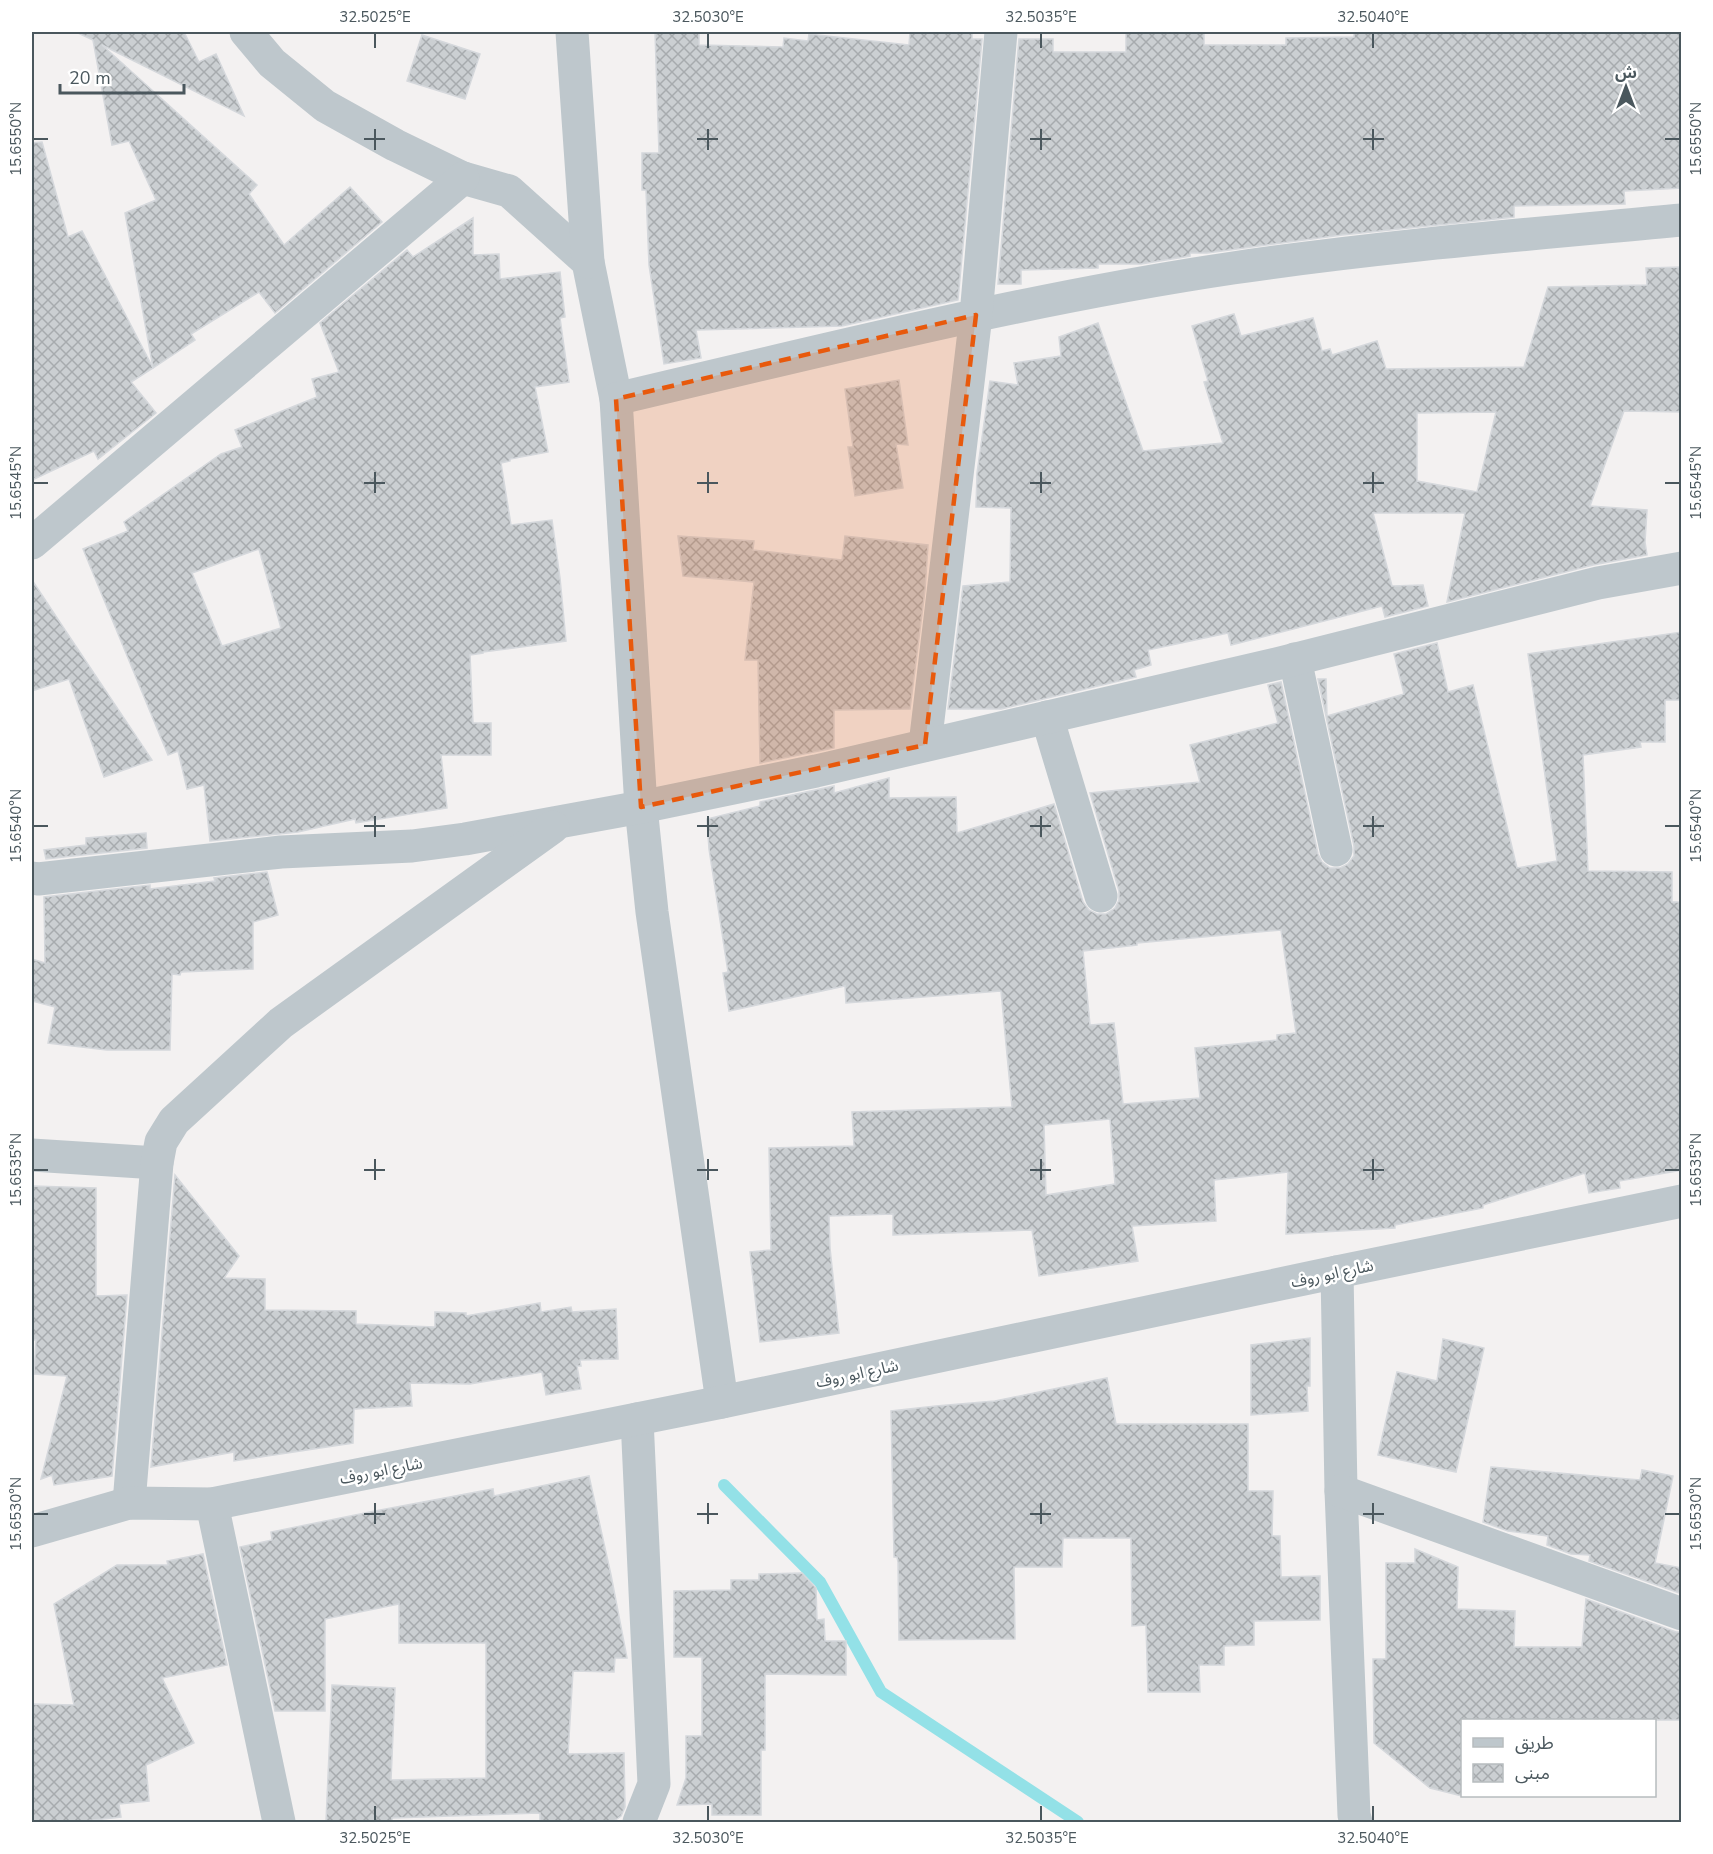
<svg xmlns="http://www.w3.org/2000/svg" width="1713" height="1854" font-family="'Nunito Sans','Noto Sans Arabic',sans-serif">
  <style>
    .lines { fill: none; stroke-linecap: round; stroke-linejoin: round }
    .stream { stroke: #93e1e7; stroke-width: 12 }
    .building { fill: url(#building-cross-hatch); stroke: #d5d8dc; stroke-width: 1.5; fill-rule: evenodd }
    .minor { stroke: #bec7cc; stroke-width: 33 }
    .marked { fill: #e8590c; fill-opacity: 0.2; stroke: #e8590c; stroke-width: 4.5; stroke-dasharray: 12 8; stroke-linejoin: round }
    .ticks { fill: none; stroke: #4a575d; stroke-width: 2 }
    .labels { text-anchor: middle; stroke-width: 5; stroke-linejoin: round; paint-order: stroke }
    .street-label { font-size: 16px; fill: #4a575d; stroke: #fff }
    .neatline { fill: none; stroke: #4a575d; stroke-width: 2 }
    .ticks-label { font-size: 15px; text-anchor: middle; fill: #4a575d }
  </style>
  <defs>
    <pattern id="building-cross-hatch" width="8" height="8" patternUnits="userSpaceOnUse" patternTransform="scale(1.5)"><rect width="8" height="8" fill="#cbcfd2"/><path d="M0 0l8 8M0 8l8-8" fill="none" stroke="#a7abae"/></pattern>
  </defs>
  <rect width="100%" height="100%" fill="#f3f1f1"/>
  <g class="lines">
    <path class="stream" d="M 724,1485 L 820,1582 L 881,1692 L 1078,1822"/>
  </g>
  <g class="building">
    <path d="M 76,32 L 184,32 L 199,62 L 216,54 L 244,116 L 102,45 L 257,185 L 249,194 L 284,245 L 350,187 L 382,222 L 275,313 L 259,292 L 191,334 L 195,340 L 153,368 L 125,213 L 156,200 L 129,141 L 112,145 L 93,40 Z"/>
    <path d="M 655,32 L 699,32 L 699,45 L 783,47 L 784,38 L 808,41 L 809,34 L 909,45 L 910,32 L 972,32 L 972,39 L 982,39 L 958,300 L 842,326 L 696,330 L 701,358 L 664,364 L 649,265 L 646,190 L 642,190 L 642,153 L 659,153 Z"/>
    <path d="M 1126,32 L 1204,32 L 1204,45 L 1286,45 L 1286,38 L 1354,37 L 1354,32 L 1682,32 L 1682,188 L 1624,191 L 1625,204 L 1514,206 L 1514,217 L 1342,235 L 1207,253 L 1190,253 L 1190,256 L 1141,264 L 1098,264 L 1098,268 L 1021,270 L 1021,284 L 998,284 L 1019,39 L 1053,39 L 1053,52 L 1126,52 Z"/>
    <path d="M 422,35 L 480,54 L 465,99 L 407,81 Z"/>
    <path d="M 42,142 L 68,237 L 82,231 L 153,368 L 131,382 L 156,413 L 98,459 L 94,451 L 32,480 L 32,143 Z"/>
    <path d="M 473,218 L 473,255 L 499,254 L 500,279 L 560,272 L 565,317 L 560,318 L 569,382 L 535,387 L 548,452 L 510,459 L 510,461 L 501,463 L 511,525 L 552,520 L 560,578 L 566,641 L 483,652 L 483,653 L 470,655 L 473,723 L 491,723 L 491,755 L 441,755 L 447,808 L 356,823 L 355,819 L 298,832 L 210,841 L 204,785 L 187,789 L 178,751 L 168,755 L 83,549 L 128,531 L 124,522 L 221,454 L 242,447 L 235,430 L 317,397 L 312,379 L 339,372 L 320,323 L 407,250 L 413,257 ZM 259,549 L 281,628 L 222,646 L 192,573 Z"/>
    <path d="M 1682,267 L 1682,412 L 1624,411 L 1590,506 L 1647,510 L 1645,542 L 1647,555 L 1593,565 L 1447,602 L 1465,513 L 1373,513 L 1392,586 L 1423,585 L 1428,606 L 1385,617 L 1382,606 L 1231,645 L 1228,633 L 1148,650 L 1151,665 L 1134,670 L 1136,677 L 1001,709 L 948,709 L 963,586 L 1010,582 L 1011,508 L 976,507 L 977,473 L 990,381 L 1018,385 L 1014,363 L 1061,356 L 1059,337 L 1098,323 L 1143,451 L 1223,443 L 1204,382 L 1208,381 L 1192,326 L 1234,314 L 1241,336 L 1313,318 L 1322,351 L 1330,349 L 1332,355 L 1377,341 L 1386,369 L 1524,367 L 1548,287 L 1647,285 L 1646,268 ZM 1496,412 L 1477,492 L 1417,481 L 1417,413 Z"/>
    <path d="M 899,380 L 908,445 L 896,444 L 903,488 L 855,496 L 848,447 L 853,447 L 845,389 Z"/>
    <path d="M 678,536 L 754,541 L 753,550 L 842,560 L 845,536 L 928,545 L 925,590 L 910,709 L 834,710 L 834,748 L 760,763 L 758,660 L 745,660 L 754,582 L 683,576 Z"/>
    <path d="M 32,580 L 63,627 L 152,760 L 104,777 L 69,679 L 32,691 Z"/>
    <path d="M 1682,632 L 1682,700 L 1665,700 L 1665,742 L 1640,742 L 1641,747 L 1583,755 L 1588,871 L 1672,872 L 1672,902 L 1682,902 L 1682,1170 L 1619,1181 L 1620,1188 L 1589,1193 L 1585,1173 L 1483,1205 L 1483,1208 L 1395,1225 L 1395,1228 L 1286,1234 L 1288,1172 L 1214,1180 L 1216,1221 L 1132,1226 L 1138,1261 L 1039,1276 L 1032,1230 L 893,1235 L 893,1214 L 829,1216 L 830,1248 L 839,1333 L 760,1342 L 750,1252 L 771,1250 L 769,1148 L 854,1146 L 852,1112 L 1012,1107 L 1001,991 L 846,1003 L 845,986 L 729,1011 L 723,973 L 728,972 L 709,849 L 707,819 L 760,806 L 760,802 L 834,786 L 834,793 L 889,778 L 889,798 L 956,797 L 957,833 L 1054,804 L 1083,902 L 1089,910 L 1097,914 L 1106,914 L 1115,908 L 1119,900 L 1119,891 L 1090,793 L 1200,782 L 1190,745 L 1278,723 L 1268,685 L 1281,682 L 1318,854 L 1322,862 L 1330,868 L 1340,868 L 1348,864 L 1354,856 L 1354,846 L 1318,679 L 1326,679 L 1327,716 L 1404,694 L 1394,654 L 1437,643 L 1448,692 L 1473,685 L 1517,868 L 1557,861 L 1528,654 ZM 1281,930 L 1296,1033 L 1277,1035 L 1277,1040 L 1195,1048 L 1200,1098 L 1123,1104 L 1114,1023 L 1090,1025 L 1083,951 L 1137,945 L 1137,943 ZM 1110,1119 L 1115,1184 L 1046,1195 L 1044,1125 Z"/>
    <path d="M 146,833 L 147,848 L 46,859 L 44,850 L 86,845 L 86,838 Z"/>
    <path d="M 267,872 L 278,915 L 253,922 L 253,969 L 181,972 L 180,975 L 172,974 L 170,1050 L 107,1050 L 48,1043 L 55,1007 L 32,1001 L 32,959 L 45,963 L 44,897 L 150,885 L 150,889 L 215,881 L 214,878 Z"/>
    <path d="M 175,1175 L 239,1256 L 224,1278 L 265,1279 L 265,1310 L 356,1311 L 356,1324 L 435,1327 L 435,1312 L 466,1313 L 466,1316 L 540,1303 L 541,1312 L 571,1307 L 572,1312 L 616,1309 L 618,1359 L 580,1360 L 581,1366 L 577,1366 L 581,1389 L 546,1395 L 542,1372 L 470,1384 L 410,1383 L 412,1406 L 354,1409 L 353,1443 L 234,1461 L 234,1452 L 151,1467 Z"/>
    <path d="M 32,1186 L 96,1188 L 96,1296 L 127,1295 L 112,1476 L 54,1485 L 52,1475 L 41,1479 L 67,1376 L 34,1374 L 36,1340 L 32,1340 Z"/>
    <path d="M 1310,1338 L 1310,1386 L 1307,1386 L 1308,1411 L 1251,1415 L 1251,1345 Z"/>
    <path d="M 1443,1339 L 1484,1348 L 1456,1472 L 1378,1455 L 1397,1372 L 1437,1381 Z"/>
    <path d="M 1107,1378 L 1116,1424 L 1248,1424 L 1248,1491 L 1273,1491 L 1272,1536 L 1280,1536 L 1281,1577 L 1320,1576 L 1320,1620 L 1254,1621 L 1254,1645 L 1224,1646 L 1224,1665 L 1199,1665 L 1200,1692 L 1148,1692 L 1146,1625 L 1132,1626 L 1131,1538 L 1063,1538 L 1062,1567 L 1014,1567 L 1015,1639 L 899,1640 L 898,1562 L 897,1557 L 894,1557 L 891,1411 L 936,1406 L 995,1401 Z"/>
    <path d="M 1491,1467 L 1640,1480 L 1642,1470 L 1673,1476 L 1655,1563 L 1682,1568 L 1682,1594 L 1589,1561 L 1590,1555 L 1571,1554 L 1547,1545 L 1548,1536 L 1508,1531 L 1483,1522 Z"/>
    <path d="M 589,1476 L 611,1575 L 627,1658 L 615,1658 L 614,1672 L 573,1671 L 568,1754 L 624,1753 L 625,1807 L 621,1816 L 614,1821 L 574,1822 L 540,1822 L 540,1813 L 392,1818 L 392,1822 L 326,1822 L 332,1685 L 395,1688 L 391,1780 L 486,1778 L 486,1643 L 399,1643 L 399,1604 L 325,1619 L 325,1711 L 275,1711 L 240,1547 L 272,1540 L 271,1532 L 375,1511 L 493,1489 L 494,1496 Z"/>
    <path d="M 1415,1549 L 1458,1567 L 1457,1609 L 1515,1611 L 1514,1647 L 1582,1647 L 1586,1599 L 1676,1632 L 1682,1632 L 1682,1720 L 1462,1720 L 1462,1796 L 1430,1788 L 1374,1743 L 1373,1659 L 1386,1659 L 1386,1563 L 1415,1563 Z"/>
    <path d="M 203,1554 L 227,1665 L 162,1678 L 194,1743 L 146,1765 L 149,1801 L 119,1804 L 121,1817 L 75,1822 L 32,1822 L 32,1704 L 74,1705 L 54,1604 L 117,1565 L 168,1565 L 167,1561 Z"/>
    <path d="M 802,1573 L 816,1588 L 817,1620 L 824,1619 L 825,1641 L 846,1641 L 846,1675 L 765,1674 L 765,1750 L 761,1750 L 761,1815 L 712,1815 L 712,1804 L 677,1805 L 686,1778 L 686,1736 L 702,1736 L 702,1657 L 674,1657 L 674,1591 L 731,1590 L 731,1580 L 759,1580 L 759,1574 Z"/>
  </g>
  <g class="lines">
    <g class="minor">
      <path d="M 246,32 L 272,63 L 325,106 L 395,145 L 463,178 L 509,191 L 588,262 L 616,399 L 641,807 L 652,912 L 722,1402"/>
      <path d="M 572,32 L 588,262"/>
      <path d="M 616,399 C 820,351 1025,299 1233,268 C 1382,246 1532,234 1682,220"/>
      <path d="M 32,543 L 463,178"/>
      <path d="M 1295,659 L 1336,850"/>
      <path d="M 1047,717 L 1101,896"/>
      <path d="M 925,745 L 976,315 L 1001,32"/>
      <path d="M 32,878 L 38,879 L 281,852 L 412,846 L 465,839 L 641,807 L 816,771 L 1280,663 L 1598,583 L 1682,568"/>
      <path d="M 32,1155 L 157,1163"/>
      <path d="M 1337,1272 L 1341,1491 L 1354,1815 L 1356,1822"/>
      <path d="M 637,1419 L 654,1784 L 639,1822"/>
      <path d="M 1341,1491 L 1682,1614"/>
      <path d="M 129,1503 L 157,1163 L 161,1142 L 174,1121 L 281,1023 L 553,827"/>
      <path d="M 212,1504 L 279,1822"/>
      <path d="M 32,1531 L 129,1503 L 212,1504 L 722,1402 L 1337,1272 L 1682,1201"/>
    </g>
  </g>
  <path class="marked" d="M 976,315 L 925,745 L 641,807 L 616,399 Z"/>
  <path class="ticks" d="M 375,33 L 375,48M 708,33 L 708,48M 1041,33 L 1041,48M 1373,33 L 1373,48M 375,129 L 375,150M 708,129 L 708,150M 1041,129 L 1041,150M 1373,129 L 1373,150M 33,139 L 48,139M 364,139 L 385,139M 697,139 L 718,139M 1030,139 L 1051,139M 1363,139 L 1384,139M 1665,139 L 1680,139M 375,472 L 375,493M 708,472 L 708,493M 1041,472 L 1041,493M 1373,472 L 1373,493M 33,483 L 48,483M 364,483 L 385,483M 697,483 L 718,483M 1030,483 L 1051,483M 1363,483 L 1384,483M 1665,483 L 1680,483M 375,816 L 375,837M 708,816 L 708,837M 1041,816 L 1041,837M 1373,816 L 1373,837M 33,826 L 48,826M 364,826 L 385,826M 697,826 L 718,826M 1030,826 L 1051,826M 1363,826 L 1384,826M 1665,826 L 1680,826M 375,1159 L 375,1180M 708,1159 L 708,1180M 1041,1159 L 1041,1180M 1373,1159 L 1373,1180M 33,1170 L 48,1170M 364,1170 L 385,1170M 697,1170 L 718,1170M 1030,1170 L 1051,1170M 1363,1170 L 1384,1170M 1665,1170 L 1680,1170M 375,1503 L 375,1524M 708,1503 L 708,1524M 1041,1503 L 1041,1524M 1373,1503 L 1373,1524M 33,1514 L 48,1514M 364,1514 L 385,1514M 697,1514 L 718,1514M 1030,1514 L 1051,1514M 1363,1514 L 1384,1514M 1665,1514 L 1680,1514M 375,1806 L 375,1821M 708,1806 L 708,1821M 1041,1806 L 1041,1821M 1373,1806 L 1373,1821"/>
  <g class="labels">
    <g class="street-label">
      <text transform="translate(1332 1273) rotate(-12)" y="6">شارع ابو روف</text>
      <text transform="translate(857 1373) rotate(-12)" y="6">شارع ابو روف</text>
      <text transform="translate(381 1470) rotate(-11)" y="6">شارع ابو روف</text>
    </g>
  </g>
  <rect width="1713" height="1854" fill="none" stroke="#ffffff" stroke-width="66"/>
  <rect x="1461" y="1719" width="195" height="78" fill="#ffffff" stroke="#b7bcbe" stroke-width="1.5"/>
  <rect x="1473" y="1738" width="30" height="9" fill="#bec7cc" stroke="#b7bcbe" stroke-width="1.5"/>
  <text x="1515" y="1749" font-size="18" fill="#4a575d">طريق</text>
  <rect x="1473" y="1764" width="30" height="18" fill="url(#building-cross-hatch)" stroke="#b7bcbe" stroke-width="1.5"/>
  <text x="1515" y="1779" font-size="18" fill="#4a575d">مبنى</text>
  <g transform="translate(1626 87)" stroke="#ffffff" stroke-width="4.5" paint-order="stroke">
  <path d="M0-4.5L10 22L0 15L-10 22Z" fill="#4a575d"/>
  <text y="-9" font-size="16" font-weight="bold" text-anchor="middle" fill="#4a575d">ش</text>
  </g>
  <path d="M60 84v9h124v-9" fill="none" stroke="#4a575d" stroke-width="3"/>
  <text x="69" y="84" font-size="18" fill="#4a575d" stroke="#ffffff" stroke-width="4.5" paint-order="stroke">20 m</text>
  <rect x="33" y="33" width="1647" height="1788" class="neatline"/>
  <g class="ticks-label">
    <text x="375" y="22">32.5025°E</text>
    <text x="708" y="22">32.5030°E</text>
    <text x="1041" y="22">32.5035°E</text>
    <text x="1373" y="22">32.5040°E</text>
    <text transform="translate(16 139) rotate(-90)" y="5">15.6550°N</text>
    <text transform="translate(1696 139) rotate(-90)" y="5">15.6550°N</text>
    <text transform="translate(16 483) rotate(-90)" y="5">15.6545°N</text>
    <text transform="translate(1696 483) rotate(-90)" y="5">15.6545°N</text>
    <text transform="translate(16 826) rotate(-90)" y="5">15.6540°N</text>
    <text transform="translate(1696 826) rotate(-90)" y="5">15.6540°N</text>
    <text transform="translate(16 1170) rotate(-90)" y="5">15.6535°N</text>
    <text transform="translate(1696 1170) rotate(-90)" y="5">15.6535°N</text>
    <text transform="translate(16 1514) rotate(-90)" y="5">15.6530°N</text>
    <text transform="translate(1696 1514) rotate(-90)" y="5">15.6530°N</text>
    <text x="375" y="1843">32.5025°E</text>
    <text x="708" y="1843">32.5030°E</text>
    <text x="1041" y="1843">32.5035°E</text>
    <text x="1373" y="1843">32.5040°E</text>
  </g>
</svg>
